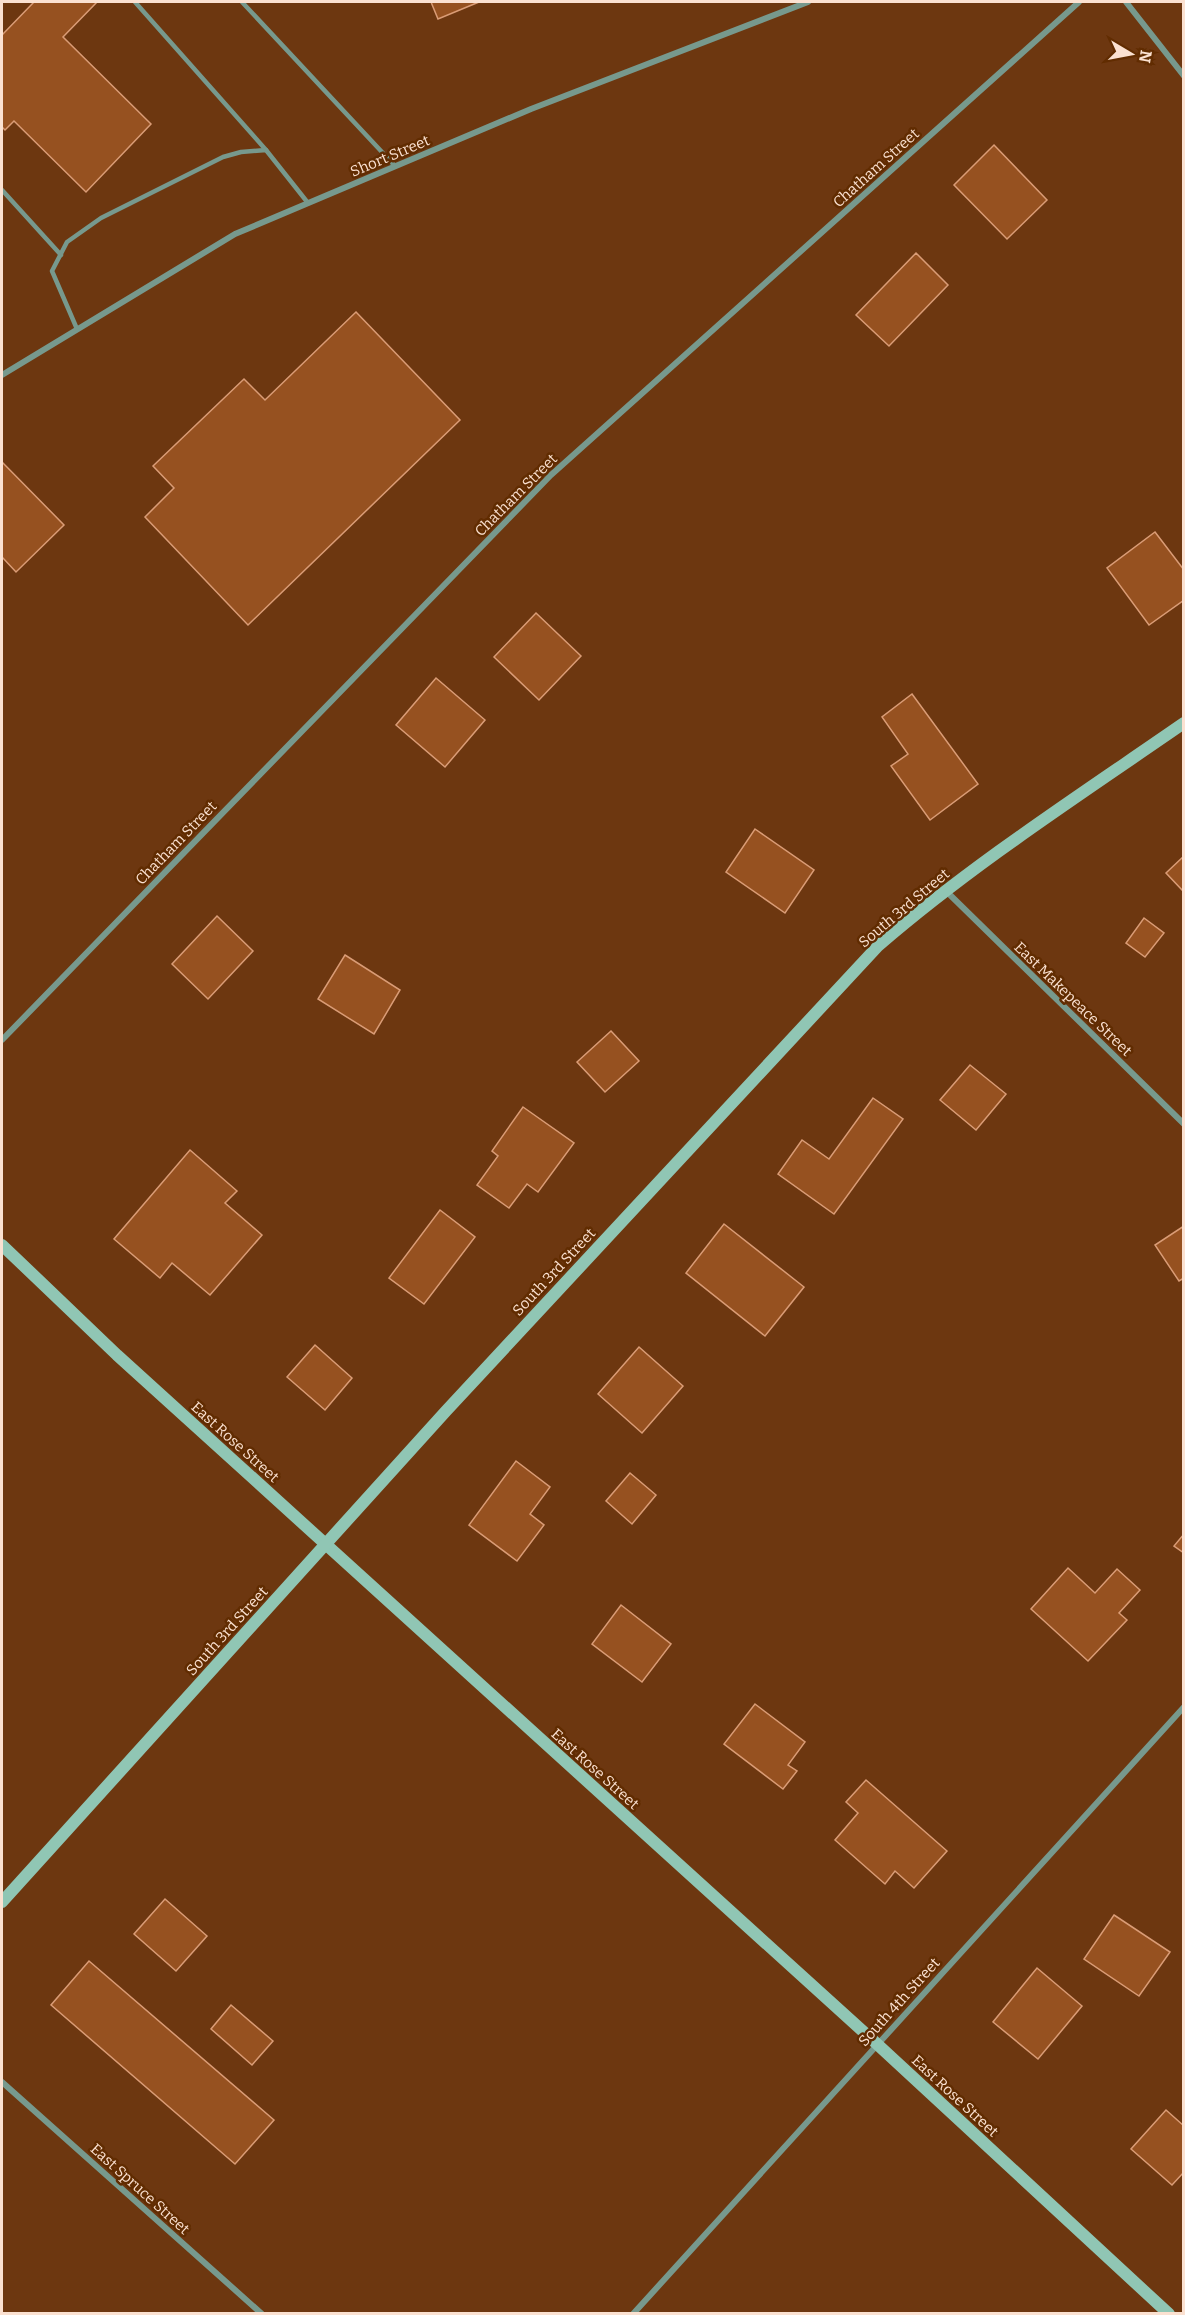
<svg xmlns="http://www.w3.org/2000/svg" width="1185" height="2315" font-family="Bitter,serif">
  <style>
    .building { fill: #965120; stroke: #da9c76; stroke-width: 1.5 }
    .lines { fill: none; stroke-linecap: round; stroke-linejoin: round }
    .lane { stroke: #77998d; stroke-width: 4.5 }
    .street { stroke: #77998d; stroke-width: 6 }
    .secondary { stroke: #90c6b4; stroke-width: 12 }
    .labels { text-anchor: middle; stroke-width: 5; stroke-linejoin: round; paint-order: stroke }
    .street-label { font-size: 15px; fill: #fbe1d1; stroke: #612c01 }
  </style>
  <rect width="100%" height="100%" fill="#6d3710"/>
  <g class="building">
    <path d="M 34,2 L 97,2 L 63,37 L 151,124 L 86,192 L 14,121 L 5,130 L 2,127 L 2,35 Z"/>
    <path d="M 431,2 L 479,2 L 438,19 Z"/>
    <path d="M 994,145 L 1047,200 L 1007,239 L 954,185 Z"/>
    <path d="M 916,253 L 948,285 L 889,346 L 856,315 Z"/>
    <path d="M 356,312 L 460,420 L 248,625 L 145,517 L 174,488 L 153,466 L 244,379 L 265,400 Z"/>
    <path d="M 2,462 L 64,525 L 16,572 L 2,557 Z"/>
    <path d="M 1155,532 L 1184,570 L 1184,600 L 1149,625 L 1107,568 Z"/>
    <path d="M 536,613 L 581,656 L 539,700 L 494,657 Z"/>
    <path d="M 436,678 L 485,720 L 445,767 L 396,725 Z"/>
    <path d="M 912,694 L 978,784 L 930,820 L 891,766 L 908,754 L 882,717 Z"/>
    <path d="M 755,829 L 814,870 L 785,913 L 726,872 Z"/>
    <path d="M 1184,856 L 1184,892 L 1166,873 Z"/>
    <path d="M 217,916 L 253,951 L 208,999 L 172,964 Z"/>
    <path d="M 1144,918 L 1164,933 L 1145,957 L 1126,943 Z"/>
    <path d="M 345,955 L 400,990 L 374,1034 L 318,999 Z"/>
    <path d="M 611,1031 L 639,1061 L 605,1092 L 577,1062 Z"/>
    <path d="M 970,1065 L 1006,1094 L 976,1130 L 940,1100 Z"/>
    <path d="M 873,1098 L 903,1119 L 834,1214 L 778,1174 L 802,1140 L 829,1159 Z"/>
    <path d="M 523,1107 L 574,1143 L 538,1192 L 527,1184 L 509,1208 L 477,1185 L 498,1156 L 492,1151 Z"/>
    <path d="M 190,1150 L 237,1191 L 225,1203 L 262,1235 L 210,1295 L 172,1263 L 160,1278 L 114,1239 Z"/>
    <path d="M 440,1210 L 475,1237 L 424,1304 L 389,1278 Z"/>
    <path d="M 724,1224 L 804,1287 L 765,1336 L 686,1273 Z"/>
    <path d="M 1184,1226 L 1184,1278 L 1179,1281 L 1155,1245 Z"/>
    <path d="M 315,1345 L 352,1378 L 325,1410 L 287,1377 Z"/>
    <path d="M 639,1347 L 683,1386 L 642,1433 L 598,1394 Z"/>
    <path d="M 516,1461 L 550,1487 L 530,1514 L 544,1525 L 517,1561 L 469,1525 Z"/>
    <path d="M 630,1473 L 656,1495 L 632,1524 L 606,1501 Z"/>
    <path d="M 1184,1534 L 1184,1553 L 1174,1546 Z"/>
    <path d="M 1068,1568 L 1095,1593 L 1117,1569 L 1140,1590 L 1119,1613 L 1127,1620 L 1088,1661 L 1031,1609 Z"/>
    <path d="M 621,1605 L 671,1644 L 642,1682 L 592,1644 Z"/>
    <path d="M 755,1704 L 805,1742 L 788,1765 L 797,1771 L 783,1789 L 724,1744 Z"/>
    <path d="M 866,1780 L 947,1851 L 914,1888 L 895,1871 L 885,1884 L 835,1840 L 858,1813 L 846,1802 Z"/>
    <path d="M 165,1899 L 207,1936 L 176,1971 L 134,1934 Z"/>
    <path d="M 1114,1915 L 1170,1952 L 1139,1996 L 1084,1959 Z"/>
    <path d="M 89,1961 L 274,2120 L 235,2164 L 51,2005 Z"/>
    <path d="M 1037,1968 L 1082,2006 L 1038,2059 L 993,2022 Z"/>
    <path d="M 231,2005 L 273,2041 L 252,2065 L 211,2029 Z"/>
    <path d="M 1166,2110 L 1184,2126 L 1184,2172 L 1172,2185 L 1131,2149 Z"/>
  </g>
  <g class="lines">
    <g class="lane">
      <path d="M 135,2 L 266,150"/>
      <path d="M 242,2 L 395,166"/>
      <path d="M 2,190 L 61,255"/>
      <path d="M 77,329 L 52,271 L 67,242 L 101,218 L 223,157 L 241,152 L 266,150 L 308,203"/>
    </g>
    <g class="street">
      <path d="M 1126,2 L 1184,76"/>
      <path d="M 2,375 L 235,234 L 531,109 L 808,2"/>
      <path d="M 946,891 L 1184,1124"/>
      <path d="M 2,1040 L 551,475 L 1079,2"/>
      <path d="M 2,2082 L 262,2314"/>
      <path d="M 633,2314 L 1184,1707"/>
    </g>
    <g class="secondary">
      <path d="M 2,1245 L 117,1355 L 877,2044 L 1169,2314"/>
      <path d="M 2,1902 L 446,1411 L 878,946 C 973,864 1080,795 1184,723"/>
    </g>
  </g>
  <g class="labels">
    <g class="street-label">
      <text transform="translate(390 156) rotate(-23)" y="5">Short Street</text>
      <text transform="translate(876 168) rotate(-42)" y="5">Chatham Street</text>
      <text transform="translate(516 495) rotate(-45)" y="5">Chatham Street</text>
      <text transform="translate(176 843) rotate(-46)" y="5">Chatham Street</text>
      <text transform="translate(904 908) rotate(-40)" y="5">South 3rd Street</text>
      <text transform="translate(1073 999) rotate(44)" y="5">East Makepeace Street</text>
      <text transform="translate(554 1272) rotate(-47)" y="5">South 3rd Street</text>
      <text transform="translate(235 1442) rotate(42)" y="5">East Rose Street</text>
      <text transform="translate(227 1631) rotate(-48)" y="5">South 3rd Street</text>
      <text transform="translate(595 1769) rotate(42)" y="5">East Rose Street</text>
      <text transform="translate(899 2002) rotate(-48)" y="5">South 4th Street</text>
      <text transform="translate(955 2096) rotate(43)" y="5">East Rose Street</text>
      <text transform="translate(140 2189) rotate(42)" y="5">East Spruce Street</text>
    </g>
  </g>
  <rect width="1185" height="2315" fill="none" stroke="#fbe1d1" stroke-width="6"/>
  <g transform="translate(1131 54) rotate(100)" stroke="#612c01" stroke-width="4.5" paint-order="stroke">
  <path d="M0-4.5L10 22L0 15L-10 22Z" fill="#fbe1d1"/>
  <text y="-9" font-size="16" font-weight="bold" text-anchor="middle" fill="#fbe1d1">N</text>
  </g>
</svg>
